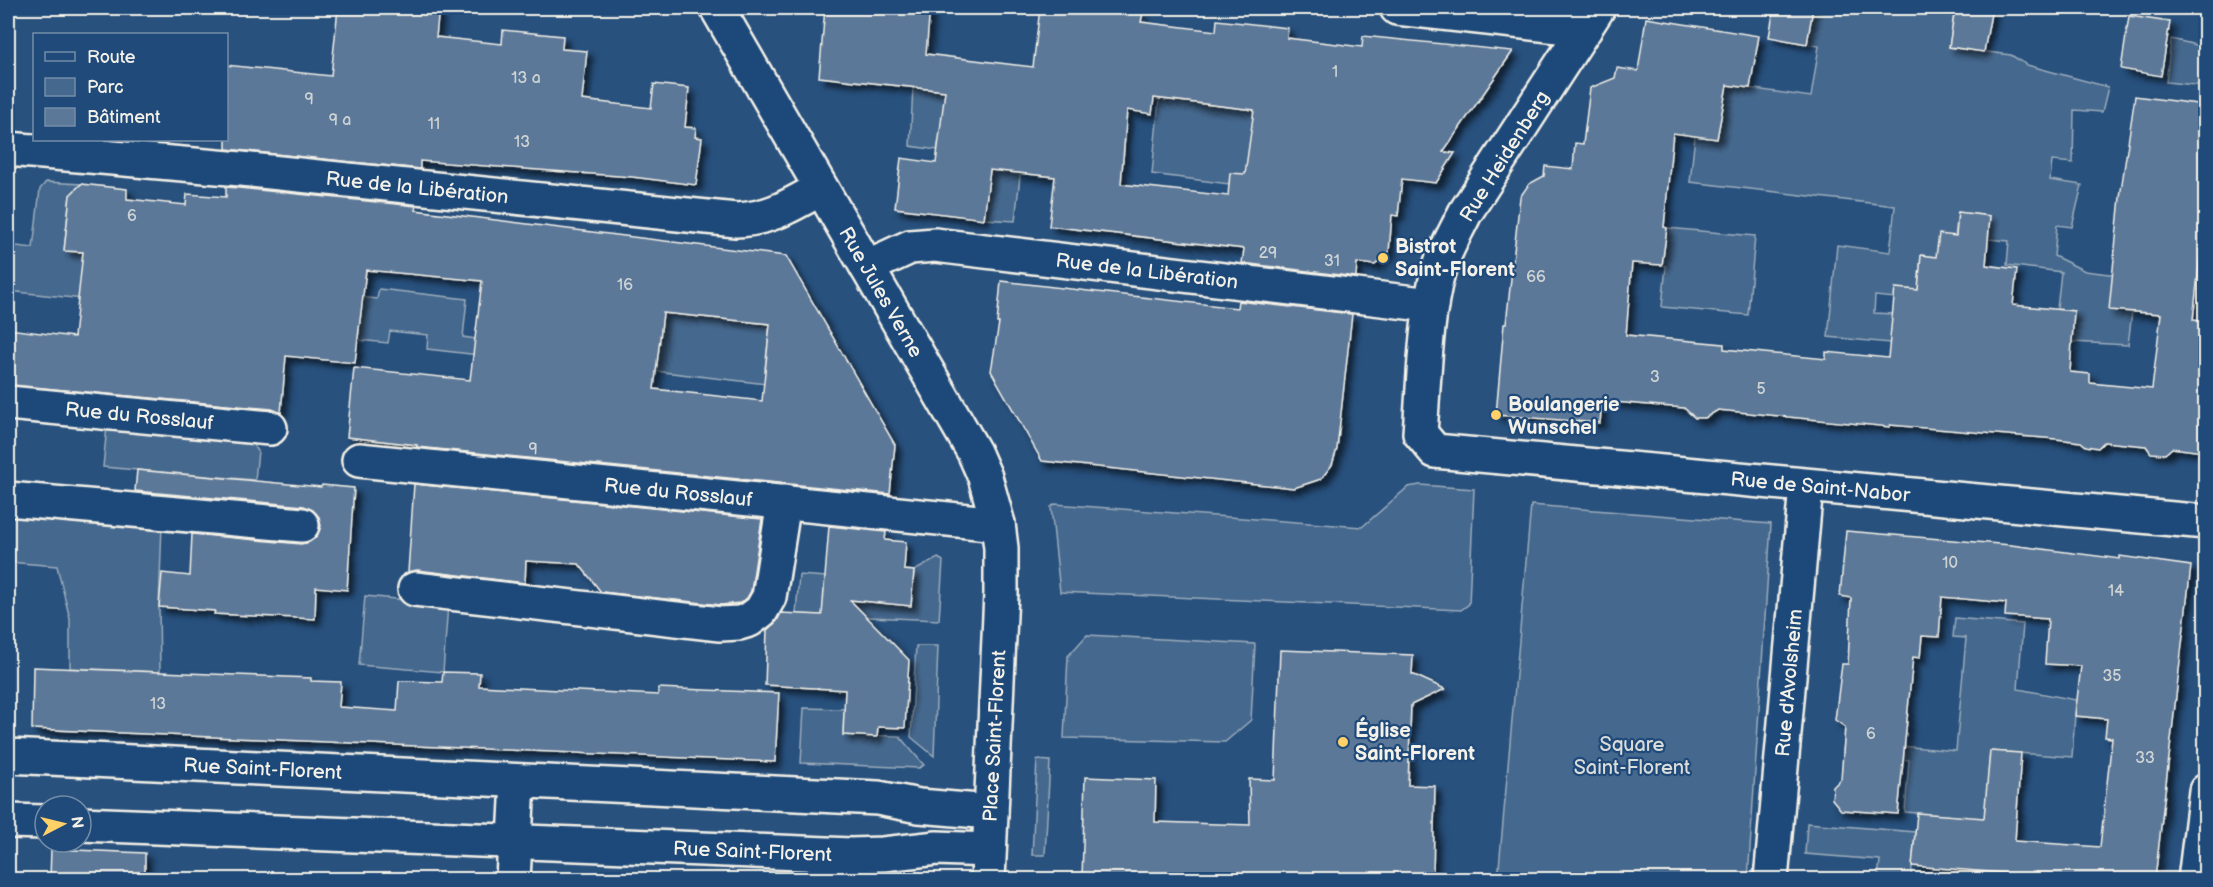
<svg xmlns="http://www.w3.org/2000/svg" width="2213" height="887" font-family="'Balsamiq Sans',sans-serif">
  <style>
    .green { fill: #45688e; stroke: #9cacbb; stroke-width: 1.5 }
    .building { fill: #5b7899; stroke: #f4f1e8; stroke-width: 1.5; fill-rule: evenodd; filter: url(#shadow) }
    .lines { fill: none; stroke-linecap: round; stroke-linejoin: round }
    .minor-casing { stroke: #f4f1e8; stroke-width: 38 }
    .major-casing { stroke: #f4f1e8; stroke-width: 38 }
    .minor { stroke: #1f4a7a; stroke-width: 33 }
    .major { stroke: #1f4a7a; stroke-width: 33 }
    .poi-dot { fill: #ffd166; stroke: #1f4a7a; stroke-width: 2 }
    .labels { text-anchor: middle; stroke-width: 4.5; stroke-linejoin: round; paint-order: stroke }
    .number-label { font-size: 16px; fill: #ced3d4 }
    .street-label { font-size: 20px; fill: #f4f1e8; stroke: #1f4a7a }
    .poi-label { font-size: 20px; font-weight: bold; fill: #f4f1e8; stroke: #1f4a7a; text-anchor: start }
    .park-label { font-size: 20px; fill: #dadcda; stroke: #1f4a7a }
  </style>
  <defs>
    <filter id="shadow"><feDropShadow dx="5.5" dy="5.5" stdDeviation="3" flood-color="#0009"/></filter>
  </defs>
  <rect width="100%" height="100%" fill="#28517e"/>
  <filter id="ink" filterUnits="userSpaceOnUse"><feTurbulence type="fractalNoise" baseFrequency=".0167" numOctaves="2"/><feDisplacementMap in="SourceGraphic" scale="12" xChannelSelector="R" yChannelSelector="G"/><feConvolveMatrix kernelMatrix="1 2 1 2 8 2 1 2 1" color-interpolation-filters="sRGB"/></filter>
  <g filter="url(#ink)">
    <g class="green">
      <path d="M 1813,8 L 1955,8 L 1949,47 L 2011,55 L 2027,65 L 2108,87 L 2102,112 L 2074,110 L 2073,163 L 2052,161 L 2050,180 L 2082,185 L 2072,227 L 2057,225 L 2054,256 L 2085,271 L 2125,276 L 2132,312 L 2128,345 L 2072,342 L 2074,311 L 2057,309 L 2061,272 L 2007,265 L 2009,241 L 1988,239 L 1990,216 L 1958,212 L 1955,236 L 1936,257 L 1921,255 L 1918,290 L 1896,288 L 1895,298 L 1875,296 L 1874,313 L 1893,314 L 1890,343 L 1828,337 L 1837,245 L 1890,252 L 1895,206 L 1690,182 L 1695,136 L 1717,139 L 1727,85 L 1811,97 L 1819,46 L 1807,44 Z"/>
      <path d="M 2171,39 L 2205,47 L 2204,75 L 2205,75 L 2205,86 L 2166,82 Z"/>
      <path d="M 913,87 L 997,96 L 1080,129 L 1126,134 L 1123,160 L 1058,152 L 1025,132 L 1015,221 L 984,219 L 993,145 L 939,139 L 937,150 L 910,146 Z"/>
      <path d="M 1159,99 L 1263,111 L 1304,182 L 1231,173 L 1229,184 L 1152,174 Z"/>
      <path d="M 46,182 L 81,184 L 70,195 L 64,250 L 128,257 L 93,300 L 8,291 L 8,245 L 33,248 L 40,189 Z"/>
      <path d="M 1667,228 L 1755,236 L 1748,315 L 1662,307 L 1666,266 L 1662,265 Z"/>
      <path d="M 379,289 L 467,299 L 463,337 L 497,342 L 550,363 L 427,349 L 428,335 L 390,331 L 388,343 L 358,340 L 359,329 L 334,294 L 377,299 Z"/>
      <path d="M 663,313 L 770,324 L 765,368 L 775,385 L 655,371 Z"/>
      <path d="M 107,426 L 249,439 L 258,451 L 255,480 L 103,467 Z"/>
      <path d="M 1420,485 L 1474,489 L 1469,604 L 1461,610 L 1060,592 L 1051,507 L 1055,504 L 1362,527 L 1408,487 Z"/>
      <path d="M 1531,505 L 1771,524 L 1748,879 L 1498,879 Z"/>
      <path d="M 8,511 L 162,524 L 159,607 L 160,672 L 70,668 L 70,619 L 57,566 L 8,562 Z"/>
      <path d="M 938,558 L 943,561 L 939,620 L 796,614 L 799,575 L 827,577 L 911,605 L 914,571 Z"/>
      <path d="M 365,596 L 448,604 L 443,672 L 359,665 Z"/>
      <path d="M 1955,618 L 2023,624 L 2018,689 L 2076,700 L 2072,757 L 1990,751 L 1984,828 L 1965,817 L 1905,812 L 1909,760 L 1843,754 L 1844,741 L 1956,751 L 1966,638 L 1953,637 Z"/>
      <path d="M 1087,635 L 1255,644 L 1251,720 L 1225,742 L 1064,738 L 1068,656 Z"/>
      <path d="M 916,646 L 938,646 L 934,756 L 911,737 Z"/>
      <path d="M 804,708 L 844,709 L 843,735 L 899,736 L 924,765 L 919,768 L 801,763 Z"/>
      <path d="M 1037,760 L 1050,761 L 1045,855 L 1032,855 Z"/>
      <path d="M 1807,823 L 1915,832 L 1911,879 L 1878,879 L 1880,860 L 1805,854 Z"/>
    </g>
    <g class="building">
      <path d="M 338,8 L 439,8 L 436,37 L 502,44 L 503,30 L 563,36 L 562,49 L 587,51 L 582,100 L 651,108 L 654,84 L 689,88 L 685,127 L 696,128 L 695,137 L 702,138 L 696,185 L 632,177 L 420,161 L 420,169 L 226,149 L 226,65 L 331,76 Z"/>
      <path d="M 825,8 L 930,8 L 926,54 L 1033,67 L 1040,8 L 1090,8 L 1143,13 L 1141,22 L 1216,31 L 1217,20 L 1288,28 L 1287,38 L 1362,47 L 1363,36 L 1513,51 L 1443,152 L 1455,153 L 1436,183 L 1402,179 L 1398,216 L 1392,215 L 1389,252 L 1375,265 L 1357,263 L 1356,277 L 1242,263 L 1244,249 L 1049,226 L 1055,177 L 990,170 L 984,219 L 895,208 L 901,158 L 936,163 L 945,91 L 819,77 ZM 1154,98 L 1254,110 L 1245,174 L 1230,173 L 1228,196 L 1121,184 L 1127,110 L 1152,114 Z"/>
      <path d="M 1774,8 L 1813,8 L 1807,44 L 1769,37 Z"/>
      <path d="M 1955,8 L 1992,8 L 1984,52 L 1949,47 Z"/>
      <path d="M 2129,16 L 2170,22 L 2161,76 L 2121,69 Z"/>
      <path d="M 1646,18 L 1759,36 L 1750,88 L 1727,85 L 1717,139 L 1673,133 L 1664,227 L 1667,228 L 1662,265 L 1632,263 L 1626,335 L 1724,344 L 1724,349 L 1826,359 L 1826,352 L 1888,358 L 1895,288 L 1918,290 L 1921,255 L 1936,257 L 1939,234 L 1956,236 L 1958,212 L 1990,216 L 1986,265 L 2017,269 L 2013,305 L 2074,311 L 2070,372 L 2090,374 L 2090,383 L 2152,389 L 2161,314 L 2109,310 L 2120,197 L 2135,96 L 2205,105 L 2205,212 L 2193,320 L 2205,322 L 2205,430 L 2203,452 L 2172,448 L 2165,454 L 2151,453 L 2146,446 L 2104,442 L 2098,448 L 2086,446 L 2081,442 L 2056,439 L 1890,425 L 1890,427 L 1718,410 L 1705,418 L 1695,418 L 1684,408 L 1602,401 L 1600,423 L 1496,415 L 1504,324 L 1506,324 L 1520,197 L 1529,184 L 1544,176 L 1545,166 L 1573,169 L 1575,143 L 1583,144 L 1590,88 L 1615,78 L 1617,68 L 1638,71 Z"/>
      <path d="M 81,184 L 127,189 L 127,199 L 186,205 L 187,194 L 226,197 L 226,187 L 239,188 L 416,206 L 415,210 L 786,256 L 895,445 L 890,494 L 417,447 L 417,445 L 347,437 L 354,368 L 470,380 L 482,281 L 366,270 L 355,363 L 286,356 L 281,413 L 272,409 L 8,385 L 8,329 L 74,337 L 83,252 L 64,251 L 70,195 ZM 663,313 L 770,324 L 762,401 L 654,389 Z"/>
      <path d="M 1001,281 L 1237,308 L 1238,301 L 1352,314 L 1337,449 L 1332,465 L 1321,479 L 1294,488 L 1042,461 L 991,371 L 999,323 L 997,323 Z"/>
      <path d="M 137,470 L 321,487 L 322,485 L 354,488 L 347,590 L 316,587 L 315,619 L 214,614 L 215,611 L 159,607 L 162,573 L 190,576 L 192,534 L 301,544 L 309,542 L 317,536 L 321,526 L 319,517 L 313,510 L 304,506 L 135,491 Z"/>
      <path d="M 414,484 L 762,519 L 751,591 L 747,598 L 740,603 L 721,605 L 601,592 L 579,564 L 526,561 L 525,583 L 417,570 L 408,572 Z"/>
      <path d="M 829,526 L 886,532 L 885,540 L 906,542 L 904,570 L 914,571 L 911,606 L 850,600 L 909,660 L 905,728 L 878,727 L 877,737 L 843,735 L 845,690 L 765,685 L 767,630 L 777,621 L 781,613 L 822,615 Z"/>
      <path d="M 1846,531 L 2011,545 L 2120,559 L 2120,556 L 2191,566 L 2155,879 L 2083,879 L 1912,866 L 1917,813 L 1984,818 L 1990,751 L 2021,753 L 2015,841 L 2100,847 L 2112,738 L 2105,737 L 2107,719 L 2075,716 L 2081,666 L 2045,664 L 2048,619 L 2005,616 L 2006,603 L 1942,597 L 1939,637 L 1922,636 L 1920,658 L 1913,657 L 1898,814 L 1841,810 L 1832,799 L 1833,787 L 1841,779 L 1845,727 L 1835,720 L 1842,664 L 1848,664 L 1851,598 L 1840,596 Z"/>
      <path d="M 1280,650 L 1413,655 L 1412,674 L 1445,689 L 1411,705 L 1408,785 L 1435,786 L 1433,875 L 1413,874 L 1413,879 L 1082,879 L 1085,777 L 1156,780 L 1155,822 L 1250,825 L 1249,779 L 1275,780 Z"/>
      <path d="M 33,667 L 311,678 L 311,681 L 341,682 L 339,707 L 397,711 L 399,681 L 442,682 L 443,672 L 480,673 L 479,686 L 658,695 L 658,688 L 779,693 L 775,762 L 32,729 Z"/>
      <path d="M 51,849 L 145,853 L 145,879 L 50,879 Z"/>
    </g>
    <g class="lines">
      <g class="minor-casing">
        <g id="minor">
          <path d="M 1397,8 L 1585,29"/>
          <path id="s1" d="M 1598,8 L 1465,213 C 1456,232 1444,251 1438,272 C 1425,319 1424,383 1420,433 L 1435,451 L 2206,522"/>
          <path id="s2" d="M 8,149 L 241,169 L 736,220 C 770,219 791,205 820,189"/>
          <path id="s3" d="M 867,267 L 910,247 L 935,245 L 1431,305"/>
          <path id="s4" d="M 8,403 L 270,428"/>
          <path id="s5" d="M 359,460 L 998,524"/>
          <path d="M 8,499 L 302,525"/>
          <path d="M 415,589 L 720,624 L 739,623 L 749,620 L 761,611 L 769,597 L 784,502"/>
          <path id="s6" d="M 8,756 L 878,798 L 919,806 L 991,812"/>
          <path d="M 8,821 L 45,822"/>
          <path id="s7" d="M 81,824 L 851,855 L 883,854 L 937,848 L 989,850"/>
          <path d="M 513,880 L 518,781"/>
          <path id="s8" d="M 1771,880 L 1806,486"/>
          <path d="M 2195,880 L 2206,791"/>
        </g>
      </g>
      <g class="major-casing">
        <g id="major">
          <path id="s9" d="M 717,8 L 974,452 L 985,477 L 998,524 L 1001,548 L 1001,593 L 988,880"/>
        </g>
      </g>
      <use href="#minor" class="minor"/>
      <use href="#major" class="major"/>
    </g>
  </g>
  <g class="poi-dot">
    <circle cx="1383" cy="258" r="6"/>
    <circle cx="1496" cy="415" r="6"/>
    <circle cx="1343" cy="742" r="6"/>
  </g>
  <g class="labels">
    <g class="number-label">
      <text x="1335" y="77">1</text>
      <text x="526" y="83">13 a</text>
      <text x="309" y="104">9</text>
      <text x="340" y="125">9 a</text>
      <text x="434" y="129">11</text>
      <text x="522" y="147">13</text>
      <text x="132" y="221">6</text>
      <text x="1268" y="258">29</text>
      <text x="1332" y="266">31</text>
      <text x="1536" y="282">66</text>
      <text x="625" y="290">16</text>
      <text x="1655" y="382">3</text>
      <text x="1761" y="394">5</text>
      <text x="533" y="454">9</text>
      <text x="1950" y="568">10</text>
      <text x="2116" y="596">14</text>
      <text x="2112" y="681">35</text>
      <text x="158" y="709">13</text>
      <text x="1871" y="739">6</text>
      <text x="2145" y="763">33</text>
    </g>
    <g class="street-label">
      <text transform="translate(1504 156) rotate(-58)" y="7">Rue Heidenberg</text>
      <text dy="7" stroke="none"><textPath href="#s2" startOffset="411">Rue de la Libération</textPath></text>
      <text dy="7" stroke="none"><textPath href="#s3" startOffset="286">Rue de la Libération</textPath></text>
      <text dy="7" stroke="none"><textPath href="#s9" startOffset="328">Rue Jules Verne</textPath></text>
      <text dy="7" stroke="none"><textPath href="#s4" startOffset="132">Rue du Rosslauf</textPath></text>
      <text dy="7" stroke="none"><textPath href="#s1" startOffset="882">Rue de Saint-Nabor</textPath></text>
      <text dy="7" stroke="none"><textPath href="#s5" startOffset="321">Rue du Rosslauf</textPath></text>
      <text dy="7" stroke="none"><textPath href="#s8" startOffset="198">Rue d'Avolsheim</textPath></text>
      <text transform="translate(994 736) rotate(-87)" y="7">Place Saint-Florent</text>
      <text dy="7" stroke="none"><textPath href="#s6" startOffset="255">Rue Saint-Florent</textPath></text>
      <text dy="7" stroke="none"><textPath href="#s7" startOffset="672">Rue Saint-Florent</textPath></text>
    </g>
    <g class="poi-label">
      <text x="1395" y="253">Bistrot<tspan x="1395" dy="23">Saint-Florent</tspan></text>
      <text x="1508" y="411">Boulangerie<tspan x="1508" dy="23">Wunschel</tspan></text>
      <text x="1355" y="737">Église<tspan x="1355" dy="23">Saint-Florent</tspan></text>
    </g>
    <g class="park-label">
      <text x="1632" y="751">Square<tspan x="1632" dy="23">Saint-Florent</tspan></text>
    </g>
  </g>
  <rect width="2213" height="887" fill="none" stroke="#1f4a7a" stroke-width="30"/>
  <rect x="15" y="15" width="2183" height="857" fill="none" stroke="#f4f1e8" stroke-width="2" filter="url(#ink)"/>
  <rect x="33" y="33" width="195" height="108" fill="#1f4a7a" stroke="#748da6" stroke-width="1.5"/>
  <rect x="45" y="52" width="30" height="9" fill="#1f4a7a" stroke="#748da6" stroke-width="1.5"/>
  <text x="87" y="63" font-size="18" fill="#f4f1e8">Route</text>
  <rect x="45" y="78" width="30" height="18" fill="#45688e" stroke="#748da6" stroke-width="1.5"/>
  <text x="87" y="93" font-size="18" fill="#f4f1e8">Parc</text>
  <rect x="45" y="108" width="30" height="18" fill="#5b7899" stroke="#748da6" stroke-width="1.5"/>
  <text x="87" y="123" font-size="18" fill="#f4f1e8">Bâtiment</text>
  <g transform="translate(63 824) rotate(83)"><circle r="28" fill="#1f4a7a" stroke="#748da6" stroke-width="1.5"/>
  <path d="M0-4.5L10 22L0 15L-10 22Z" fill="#ffd166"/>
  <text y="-9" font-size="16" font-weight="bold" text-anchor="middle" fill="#f4f1e8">N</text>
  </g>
</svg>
